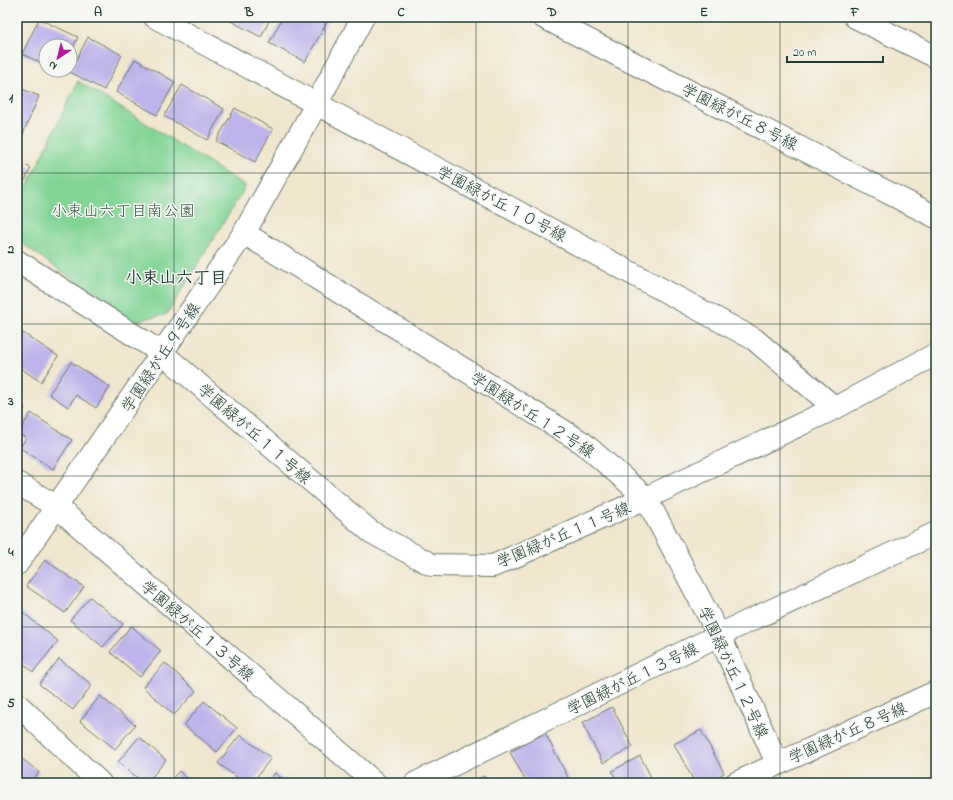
<svg xmlns="http://www.w3.org/2000/svg" width="953" height="800" font-family="'Indie Flower','Klee One',sans-serif">
  <style>
    .green { fill: #82d495; stroke: #508864 }
    .building { fill: #beb3ea }
    .lines { fill: none; stroke-linecap: round; stroke-linejoin: round }
    .minor-casing { stroke: #68786a; stroke-width: 24 }
    .tertiary-casing { stroke: #68786a; stroke-width: 24 }
    .minor { stroke: #fff; stroke-width: 22 }
    .tertiary { stroke: #fff; stroke-width: 22 }
    .grid { fill: none; stroke: #1f3d34; stroke-width: 1; stroke-opacity: 0.55 }
    .labels { text-anchor: middle; stroke-width: 3; stroke-linejoin: round; paint-order: stroke }
    .street-label { font-size: 16px; fill: #1f3d34; stroke: #f6f6f2 }
    .park-label { font-size: 16px; fill: #335b47; stroke: #f6f6f2 }
    .neighbourhood-label { font-size: 17px; font-weight: bold; fill: #1f3d34; stroke: #f6f6f2 }
    .neatline { fill: none; stroke: #1f3d34; stroke-width: 1.5 }
    .grid-label { font-size: 13px; text-anchor: middle; font-weight: bold; fill: #1f3d34 }
  </style>
  <rect width="100%" height="100%" fill="#f6f6f2"/>
  <filter id="ink" filterUnits="userSpaceOnUse"><feTurbulence type="fractalNoise" baseFrequency=".025" numOctaves="2"/><feDisplacementMap in="SourceGraphic" scale="8" xChannelSelector="R" yChannelSelector="G"/><feConvolveMatrix kernelMatrix="1 2 1 2 8 2 1 2 1" color-interpolation-filters="sRGB"/></filter>
  <filter id="wash" filterUnits="userSpaceOnUse"><feTurbulence type="fractalNoise" baseFrequency=".012" numOctaves="4" result="noise"/><feDisplacementMap in="SourceGraphic" scale="16" xChannelSelector="R" yChannelSelector="G"/><feGaussianBlur stdDeviation="0.9" result="paint"/><feColorMatrix in="noise" values="0 0 0 0 0 0 0 0 0 0 0 0 0 0 0 0 0 1.4 0 .05"/><feComposite in="paint" operator="in"/></filter>
  <g filter="url(#wash)">
    <rect width="100%" height="100%" fill="#f1e6ce"/>
    <path class="green" d="M 78,81 L 246,186 L 167,314 L 133,322 L 17,240 L 17,208 Z"/>
    <g id="blocks">
      <g class="building">
        <path d="M 223,17 L 271,17 L 261,37 Z"/>
        <path d="M 283,17 L 317,17 L 327,22 L 305,62 L 269,43 Z"/>
        <path d="M 39,19 L 78,37 L 70,54 L 70,46 L 46,46 L 46,65 L 22,54 Z"/>
        <path d="M 88,37 L 122,55 L 104,90 L 70,72 Z"/>
        <path d="M 135,59 L 175,82 L 157,115 L 116,92 Z"/>
        <path d="M 182,85 L 224,109 L 207,140 L 164,116 Z"/>
        <path d="M 17,87 L 39,96 L 22,136 L 17,134 Z"/>
        <path d="M 235,108 L 273,129 L 255,162 L 216,141 Z"/>
        <path d="M 17,161 L 31,168 L 17,196 Z"/>
        <path d="M 23,333 L 58,356 L 41,382 L 17,366 L 17,343 Z"/>
        <path d="M 71,362 L 110,387 L 96,408 L 76,395 L 68,407 L 49,394 Z"/>
        <path d="M 17,403 L 25,408 L 17,421 Z"/>
        <path d="M 31,413 L 72,440 L 53,469 L 20,448 L 26,438 L 18,433 Z"/>
        <path d="M 45,560 L 84,587 L 65,613 L 26,586 Z"/>
        <path d="M 90,597 L 123,624 L 103,647 L 70,620 Z"/>
        <path d="M 21,611 L 58,641 L 33,672 L 17,658 L 17,616 Z"/>
        <path d="M 131,626 L 161,651 L 140,677 L 110,652 Z"/>
        <path d="M 59,659 L 92,685 L 73,710 L 39,684 Z"/>
        <path d="M 165,663 L 196,691 L 174,715 L 143,687 Z"/>
        <path d="M 100,696 L 135,725 L 115,749 L 80,721 Z"/>
        <path d="M 204,701 L 237,728 L 217,752 L 184,725 Z"/>
        <path d="M 612,707 L 633,747 L 603,763 L 582,723 Z"/>
        <path d="M 701,730 L 724,773 L 706,783 L 695,783 L 674,744 Z"/>
        <path d="M 545,733 L 571,783 L 527,783 L 510,752 Z"/>
        <path d="M 240,735 L 271,758 L 252,783 L 244,783 L 218,763 Z"/>
        <path d="M 139,737 L 166,760 L 147,783 L 144,783 L 118,762 Z"/>
        <path d="M 17,755 L 39,772 L 31,783 L 17,783 Z"/>
        <path d="M 640,756 L 654,783 L 618,783 L 612,771 Z"/>
        <path d="M 179,771 L 192,783 L 168,783 Z"/>
        <path d="M 275,773 L 288,783 L 267,783 Z"/>
        <path d="M 484,776 L 488,783 L 471,783 Z"/>
      </g>
    </g>
  </g>
  <g filter="url(#ink)">
    <use href="#blocks" fill-opacity="0" stroke="#68786a" stroke-width="1"/>
    <g class="lines">
      <g class="minor-casing">
        <g id="minor">
          <path d="M 155,17 L 754,339 L 835,408"/>
          <path d="M 543,17 L 936,217"/>
          <path d="M 244,233 L 583,443 L 646,498 L 719,635 L 777,763"/>
          <path d="M 17,261 L 162,353 L 371,532 L 432,565 L 493,566 L 646,498 L 835,408 L 936,354"/>
          <path d="M 17,483 L 57,507 L 375,783"/>
          <path d="M 17,564 L 244,233 L 317,103 L 363,17"/>
          <path d="M 17,704 L 100,783"/>
          <path d="M 416,783 L 719,635 L 936,533"/>
          <path d="M 736,783 L 936,692"/>
        </g>
      </g>
      <g class="tertiary-casing">
        <path id="tertiary" d="M 855,17 L 936,57"/>
      </g>
      <use href="#minor" class="minor"/>
      <use href="#tertiary" class="tertiary"/>
    </g>
  </g>
  <path class="grid" d="M 174,17 L 174,783M 325,17 L 325,783M 476,17 L 476,783M 628,17 L 628,783M 780,17 L 780,783M 17,173 L 936,173M 17,324 L 936,324M 17,476 L 936,476M 17,627 L 936,627"/>
  <g class="labels">
    <g class="street-label">
      <text transform="translate(740 116) rotate(27)" y="6">学園緑が丘８号線</text>
      <text transform="translate(502 203) rotate(28)" y="6">学園緑が丘１０号線</text>
      <text transform="translate(160 357) rotate(-56)" y="6">学園緑が丘９号線</text>
      <text transform="translate(533 414) rotate(33)" y="6">学園緑が丘１２号線</text>
      <text transform="translate(255 433) rotate(41)" y="6">学園緑が丘１１号線</text>
      <text transform="translate(563 534) rotate(-23)" y="6">学園緑が丘１１号線</text>
      <text transform="translate(198 630) rotate(41)" y="6">学園緑が丘１３号線</text>
      <text transform="translate(734 672) rotate(65)" y="6">学園緑が丘１２号線</text>
      <text transform="translate(632 678) rotate(-26)" y="6">学園緑が丘１３号線</text>
      <text transform="translate(847 732) rotate(-24)" y="6">学園緑が丘８号線</text>
    </g>
    <g class="park-label">
      <text x="123" y="216">小束山六丁目南公園</text>
    </g>
    <g class="neighbourhood-label">
      <text x="176" y="283">小束山六丁目</text>
    </g>
  </g>
  <rect width="953" height="800" fill="none" stroke="#f6f6f2" stroke-width="44"/>
  <g transform="translate(58 58) rotate(215)"><circle r="19" fill="#f6f6f2" stroke="#a0aca6"/>
  <path d="M0-3L7 15L0 10L-7 15Z" fill="#b5179e"/>
  <text y="-6" font-size="11" font-weight="bold" text-anchor="middle" fill="#1f3d34">N</text>
  </g>
  <path d="M787 56v6h96v-6" fill="none" stroke="#1f3d34" stroke-width="2"/>
  <text x="793" y="56" font-size="12" fill="#1f3d34" stroke="#f6f6f2" stroke-width="3" paint-order="stroke">20 m</text>
  <rect x="22" y="22" width="909" height="756" class="neatline"/>
  <g class="grid-label">
    <text x="98" y="16">A</text>
    <text x="249" y="16">B</text>
    <text x="401" y="16">C</text>
    <text x="552" y="16">D</text>
    <text x="704" y="16">E</text>
    <text x="855" y="16">F</text>
    <text x="11" y="102">1</text>
    <text x="11" y="253">2</text>
    <text x="11" y="405">3</text>
    <text x="11" y="556">4</text>
    <text x="11" y="707">5</text>
  </g>
</svg>
